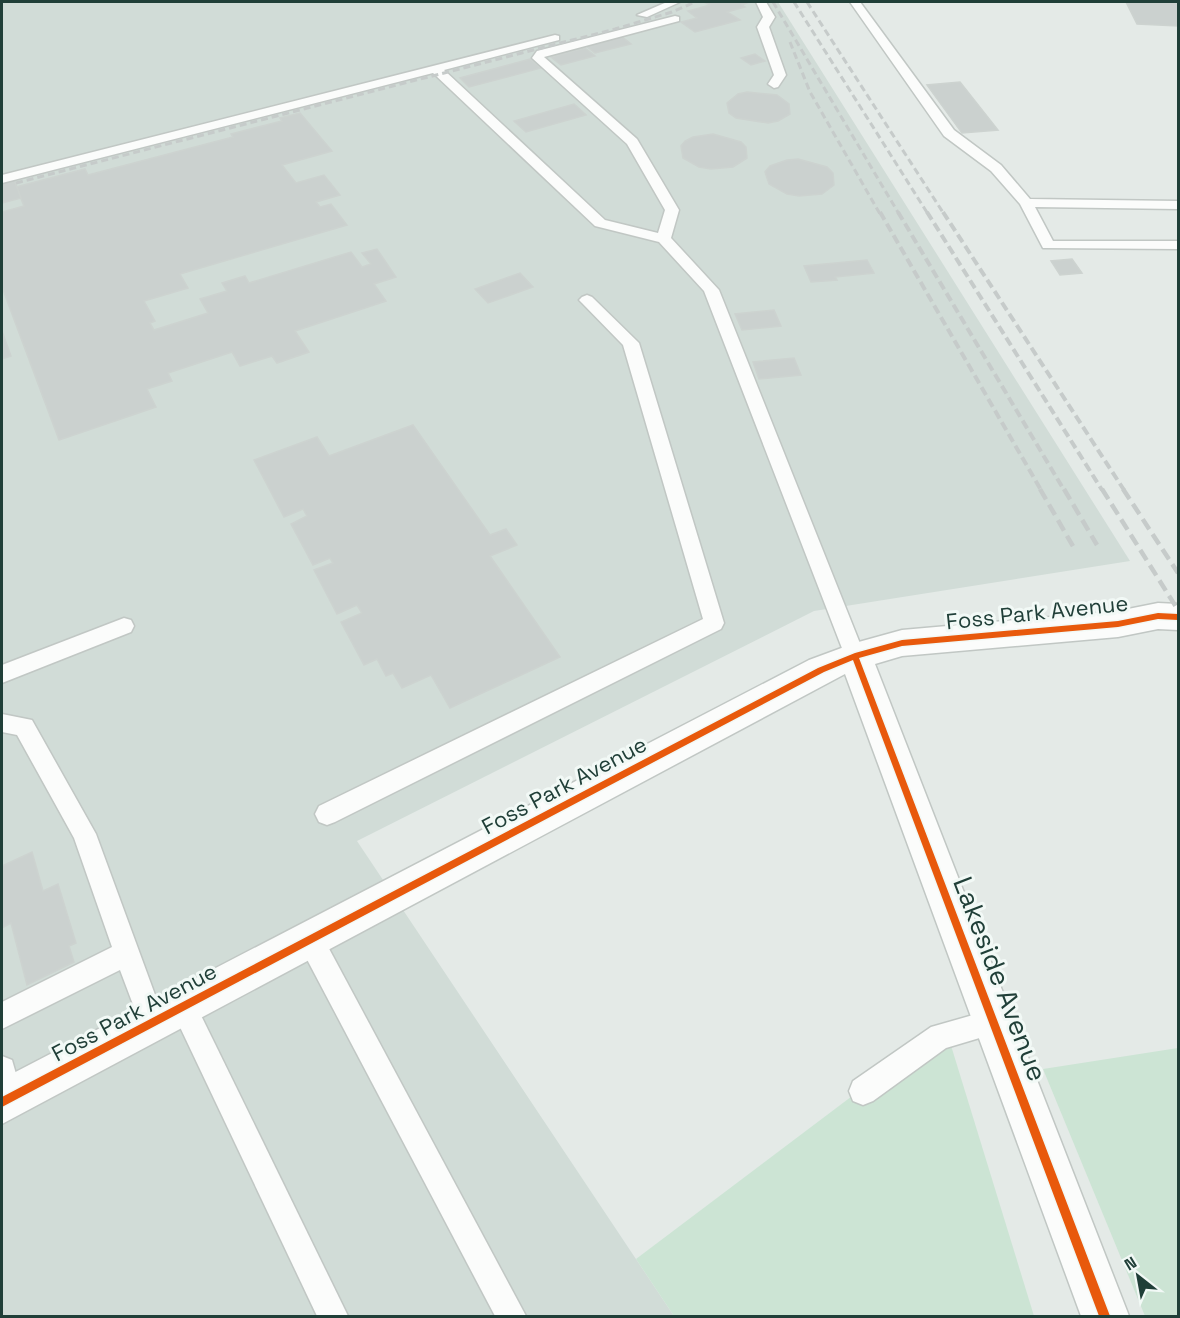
<svg xmlns="http://www.w3.org/2000/svg" width="1180" height="1318" font-family="'Space Grotesk',sans-serif">
  <style>
    .built { fill: #d1dcd7 }
    .green { fill: #cce4d4 }
    .building { fill: #cbd1cf; stroke: #cdd3d0; stroke-width: 1.5 }
    .lines { fill: none; stroke-linecap: round; stroke-linejoin: round }
    .lane-casing { stroke: #c1c7c4; stroke-width: 3 }
    .street-casing { stroke: #c1c7c4; stroke-width: 3 }
    .lane { fill: #fbfcfb; fill-rule: evenodd }
    .street { fill: #fbfcfb; fill-rule: evenodd }
    .rail-far2 { stroke: #c6cbca; stroke-width: 3; stroke-dasharray: 7 4; stroke-linecap: butt }
    .rail-far1 { stroke: #c6cbca; stroke-width: 4; stroke-dasharray: 9 4.5; stroke-linecap: butt }
    .rail { stroke: #c6cbca; stroke-width: 4.5; stroke-dasharray: 12 6; stroke-linecap: butt }
    .cycleway-casing { stroke: #f2f9f6; stroke-width: 3 }
    .cycleway { fill: #e8590c; fill-rule: evenodd }
    .labels { text-anchor: middle; stroke-width: 6; stroke-linejoin: round; paint-order: stroke }
    .street-label { font-size: 22px; fill: #203f38; stroke: #f2f9f6 }
    .near-street-label { font-size: 27px; fill: #203f38; stroke: #f2f9f6 }
  </style>
  <rect width="100%" height="100%" fill="#e4eae7"/>
  <path class="built" d="M 2,2 L 778,2 L 1130,561 L 814,611 L 357,841 L 674,1316 L 2,1316 Z"/>
  <g class="green">
    <path d="M 945,1026 L 1034,1316 L 674,1316 L 636,1259 Z"/>
    <path d="M 1178,1048 L 1178,1316 L 1145,1316 L 1043,1069 Z"/>
  </g>
  <g class="building">
    <path d="M 704,2 L 745,2 L 747,3 L 742,5 L 745,7 L 727,12 L 740,20 L 695,32 L 681,22 L 697,18 L 688,11 L 710,5 Z"/>
    <path d="M 1126,2 L 1178,3 L 1178,26 L 1137,24 Z"/>
    <path d="M 621,36 L 631,44 L 595,53 L 585,45 Z"/>
    <path d="M 585,48 L 595,56 L 561,65 L 551,57 Z"/>
    <path d="M 755,54 L 765,61 L 751,65 L 741,58 Z"/>
    <path d="M 530,59 L 541,68 L 469,87 L 460,78 Z"/>
    <path d="M 960,82 L 998,130 L 962,133 L 927,85 Z"/>
    <path d="M 747,92 L 777,95 L 789,104 L 790,114 L 778,121 L 768,123 L 736,118 L 729,113 L 727,103 L 738,94 Z"/>
    <path d="M 574,104 L 586,115 L 526,132 L 514,121 Z"/>
    <path d="M 300,113 L 332,151 L 282,165 L 296,183 L 324,175 L 340,195 L 316,202 L 320,207 L 331,204 L 347,225 L 180,274 L 188,288 L 144,301 L 155,321 L 150,323 L 154,330 L 208,313 L 200,299 L 227,291 L 222,283 L 245,276 L 249,283 L 351,252 L 362,267 L 371,264 L 362,253 L 377,249 L 396,277 L 374,284 L 386,301 L 295,331 L 309,352 L 277,363 L 272,356 L 240,366 L 232,352 L 168,373 L 172,381 L 147,389 L 156,407 L 59,440 L 2,287 L 2,212 L 24,206 L 16,187 L 85,169 L 88,175 L 233,137 L 231,134 L 282,121 L 280,118 Z"/>
    <path d="M 713,134 L 741,142 L 746,147 L 747,158 L 733,167 L 711,169 L 699,167 L 683,158 L 681,146 L 685,141 L 693,137 Z"/>
    <path d="M 798,159 L 827,167 L 833,173 L 834,185 L 822,194 L 799,196 L 787,194 L 769,184 L 765,172 L 770,166 L 787,160 Z"/>
    <path d="M 13,177 L 21,198 L 2,203 L 2,180 Z"/>
    <path d="M 1072,259 L 1082,273 L 1060,275 L 1051,261 Z"/>
    <path d="M 867,260 L 874,273 L 835,277 L 837,280 L 811,282 L 804,266 Z"/>
    <path d="M 520,273 L 533,287 L 488,303 L 475,289 Z"/>
    <path d="M 774,310 L 781,326 L 742,330 L 735,314 Z"/>
    <path d="M 2,331 L 11,356 L 2,359 Z"/>
    <path d="M 794,358 L 801,375 L 759,379 L 753,362 Z"/>
    <path d="M 413,425 L 490,535 L 506,529 L 517,545 L 490,556 L 560,657 L 450,708 L 431,675 L 402,688 L 393,673 L 386,676 L 377,659 L 364,665 L 341,622 L 362,613 L 357,605 L 337,614 L 314,570 L 333,563 L 330,558 L 313,565 L 291,524 L 307,516 L 303,509 L 284,517 L 254,460 L 317,437 L 329,456 Z"/>
    <path d="M 32,852 L 43,891 L 58,884 L 76,943 L 69,946 L 74,962 L 27,985 L 11,923 L 2,928 L 2,866 Z"/>
  </g>
  <g class="lines">
    <g class="lane-casing">
      <g id="lane">
        <path d="M 667,2 L 680,2 L 647,17 L 637,15 Z"/>
        <path d="M 756,2 L 766,2 L 775,17 L 769,27 L 786,75 L 778,87 L 774,88 L 768,84 L 774,75 L 757,27 L 763,17 Z"/>
        <path d="M 850,2 L 860,2 L 954,130 L 1001,165 L 1030,199 L 1178,201 L 1178,209 L 1035,207 L 1053,241 L 1178,241 L 1178,249 L 1043,248 L 1020,204 L 991,171 L 944,136 Z"/>
        <path d="M 675,16 L 679,17 L 679,21 L 544,57 L 637,139 L 679,210 L 671,238 L 719,290 L 865,656 L 862,662 L 855,665 L 848,662 L 845,656 L 704,291 L 659,242 L 595,226 L 433,73 L 2,183 L 2,175 L 555,35 L 559,36 L 559,40 L 444,70 L 605,220 L 658,233 L 665,210 L 627,144 L 532,58 L 537,51 Z"/>
        <path d="M 587,295 L 592,297 L 639,343 L 724,623 L 721,629 L 335,822 L 327,825 L 319,822 L 315,814 L 319,806 L 703,619 L 623,345 L 582,303 L 579,300 L 582,297 Z"/>
        <path d="M 124,618 L 131,620 L 134,626 L 131,632 L 2,683 L 2,665 Z"/>
        <path d="M 2,714 L 32,720 L 96,834 L 165,1022 L 161,1031 L 152,1035 L 143,1031 L 120,970 L 2,1029 L 2,1002 L 112,947 L 74,838 L 17,735 L 2,732 Z"/>
        <path d="M 310,927 L 319,930 L 526,1316 L 495,1316 L 301,948 L 297,939 L 301,930 Z"/>
        <path d="M 183,993 L 192,997 L 348,1316 L 317,1316 L 170,1006 L 174,997 Z"/>
        <path d="M 994,1009 L 1003,1013 L 1007,1022 L 1003,1031 L 946,1048 L 873,1101 L 863,1105 L 853,1101 L 849,1091 L 853,1081 L 931,1027 Z"/>
        <path d="M 2,1056 L 12,1060 L 23,1098 L 19,1108 L 9,1112 L 2,1109 Z"/>
      </g>
    </g>
    <g class="street-casing">
      <path id="street" d="M 1158,603 L 1178,604 L 1178,630 L 1158,629 L 1118,637 L 902,656 L 875,664 L 1129,1316 L 1081,1316 L 845,674 L 2,1124 L 2,1079 L 809,660 L 855,643 L 902,630 L 1118,611 Z"/>
    </g>
    <use href="#lane" class="lane"/>
    <use href="#street" class="street"/>
    <g class="rail-far2">
      <path d="M 773,2 L 899,214"/>
      <path d="M 794,2 L 928,214"/>
      <path d="M 807,2 L 944,214"/>
      <path d="M 790,42 L 810,92 L 880,214"/>
      <path d="M 16,183 L 615,29 L 672,12 L 695,2"/>
    </g>
    <g class="rail-far1">
      <path d="M 880,212 L 1041,490"/>
      <path d="M 898,212 L 1064,490"/>
      <path d="M 927,212 L 1102,490"/>
      <path d="M 943,212 L 1124,490"/>
    </g>
    <g class="rail">
      <path d="M 1040,489 L 1074,548"/>
      <path d="M 1064,489 L 1097,545"/>
      <path d="M 1102,489 L 1178,610"/>
      <path d="M 1123,489 L 1178,573"/>
    </g>
    <g class="cycleway-casing">
      <path id="cycleway" d="M 1158,613 L 1178,614 L 1178,620 L 1158,619 L 1118,627 L 902,646 L 859,658 L 1110,1316 L 1099,1316 L 853,660 L 824,672 L 2,1107 L 2,1097 L 818,668 L 855,653 L 902,640 L 1118,621 Z"/>
    </g>
    <use href="#cycleway" class="cycleway"/>
  </g>
  <g class="labels">
    <g class="street-label">
      <text transform="translate(1037 612) rotate(-6)" y="8">Foss Park Avenue</text>
      <text transform="translate(564 785) rotate(-28)" y="8">Foss Park Avenue</text>
      <text transform="translate(134 1012) rotate(-28)" y="8">Foss Park Avenue</text>
    </g>
    <g class="near-street-label">
      <text transform="translate(1000 979) rotate(69)" y="9">Lakeside Avenue</text>
    </g>
  </g>
  <rect width="1180" height="1318" fill="none" stroke="#203f38" stroke-width="6"/>
  <g transform="translate(1138 1276) rotate(329)" stroke="#f2f9f6" stroke-width="4.5" paint-order="stroke">
  <path d="M0-4.5L10 22L0 15L-10 22Z" fill="#203f38"/>
  <text y="-9" font-size="16" font-weight="bold" text-anchor="middle" fill="#203f38">N</text>
  </g>
</svg>
